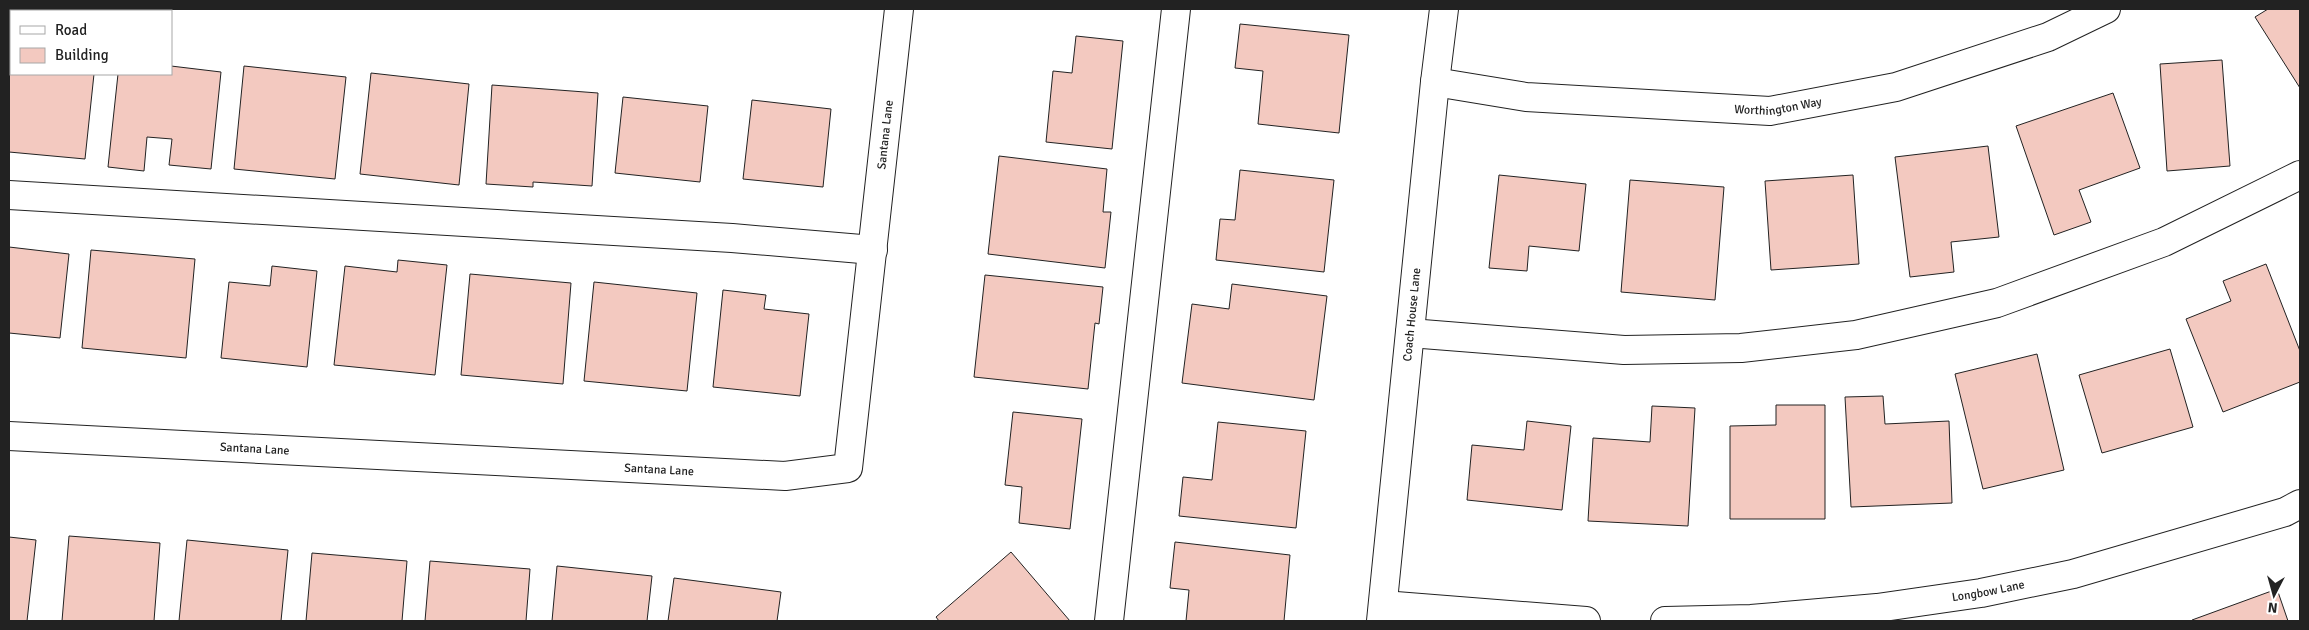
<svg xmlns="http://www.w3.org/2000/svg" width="2309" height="630" font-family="Signika,sans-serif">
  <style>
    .building { fill: #f3c9c0; stroke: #222 }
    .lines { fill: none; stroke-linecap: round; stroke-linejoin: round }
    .minor-casing { stroke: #222; stroke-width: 30 }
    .minor { stroke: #fff; stroke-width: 28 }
    .labels { text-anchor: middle; stroke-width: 4; stroke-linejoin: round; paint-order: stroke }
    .street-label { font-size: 12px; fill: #222; stroke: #fff }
  </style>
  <rect width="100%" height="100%" fill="#fff"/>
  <g class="building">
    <path d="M 2268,9 L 2300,9 L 2300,88 L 2255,17 Z"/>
    <path d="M 1240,24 L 1349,35 L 1339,133 L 1258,124 L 1263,71 L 1235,68 Z"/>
    <path d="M 1076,36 L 1123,41 L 1112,149 L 1046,142 L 1053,71 L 1072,73 Z"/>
    <path d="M 9,53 L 11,53 L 11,74 L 94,74 L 85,159 L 9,152 Z"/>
    <path d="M 2222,60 L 2230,166 L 2167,171 L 2160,64 Z"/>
    <path d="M 171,66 L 221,72 L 211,169 L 169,165 L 172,139 L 147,137 L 144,171 L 108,167 L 118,74 L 171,74 Z"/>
    <path d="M 244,66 L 346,77 L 335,179 L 234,169 Z"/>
    <path d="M 371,73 L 469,84 L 459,185 L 360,174 Z"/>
    <path d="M 492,85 L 598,93 L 592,186 L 533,182 L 533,187 L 486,184 Z"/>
    <path d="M 2113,93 L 2140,168 L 2079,190 L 2091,222 L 2054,235 L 2016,126 Z"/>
    <path d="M 623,97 L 708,106 L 700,182 L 615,173 Z"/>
    <path d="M 752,100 L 831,109 L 823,187 L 743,179 Z"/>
    <path d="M 1988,146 L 1999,237 L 1951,242 L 1954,272 L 1910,277 L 1895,157 Z"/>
    <path d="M 999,156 L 1107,169 L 1103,212 L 1111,212 L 1105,268 L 988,254 Z"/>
    <path d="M 1240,170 L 1334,180 L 1324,272 L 1216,260 L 1220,219 L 1235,220 Z"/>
    <path d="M 1499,175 L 1586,184 L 1579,251 L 1529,246 L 1527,271 L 1489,268 Z"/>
    <path d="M 1853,175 L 1859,264 L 1771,270 L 1765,181 Z"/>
    <path d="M 1630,180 L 1724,187 L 1715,300 L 1621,292 Z"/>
    <path d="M 9,247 L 69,254 L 60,338 L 9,333 Z"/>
    <path d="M 91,250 L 195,259 L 186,358 L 82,348 Z"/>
    <path d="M 398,260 L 447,265 L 435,375 L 334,365 L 345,266 L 397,272 Z"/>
    <path d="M 2266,264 L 2300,351 L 2300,382 L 2223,412 L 2186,319 L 2231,301 L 2223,281 Z"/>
    <path d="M 272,266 L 317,271 L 307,367 L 221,358 L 229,282 L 270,286 Z"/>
    <path d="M 470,274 L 571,283 L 563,384 L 461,375 Z"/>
    <path d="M 985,275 L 1103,287 L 1099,324 L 1095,323 L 1088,389 L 974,377 Z"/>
    <path d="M 594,282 L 697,293 L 687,391 L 584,381 Z"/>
    <path d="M 1232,284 L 1327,296 L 1314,400 L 1182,383 L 1192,304 L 1229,309 Z"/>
    <path d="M 723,290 L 766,295 L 764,309 L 809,314 L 800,396 L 713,387 Z"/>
    <path d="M 2170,349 L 2193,427 L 2102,453 L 2079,375 Z"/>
    <path d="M 2037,354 L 2064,470 L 1983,489 L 1955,374 Z"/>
    <path d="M 1883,396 L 1885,424 L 1949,421 L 1952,503 L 1851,507 L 1845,397 Z"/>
    <path d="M 1776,405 L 1825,405 L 1825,519 L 1730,519 L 1730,426 L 1776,425 Z"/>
    <path d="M 1652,406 L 1695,408 L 1688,526 L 1588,521 L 1593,438 L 1650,442 Z"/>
    <path d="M 1013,412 L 1082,419 L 1070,529 L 1019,523 L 1022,487 L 1005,485 Z"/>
    <path d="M 1527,421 L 1571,426 L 1562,510 L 1467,500 L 1472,445 L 1524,450 Z"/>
    <path d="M 1218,422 L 1306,431 L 1296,528 L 1179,516 L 1183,477 L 1212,480 Z"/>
    <path d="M 69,536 L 160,543 L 154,621 L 62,621 Z"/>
    <path d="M 9,537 L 36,540 L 27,621 L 9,621 Z"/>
    <path d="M 187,540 L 288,550 L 281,621 L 179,621 Z"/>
    <path d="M 1175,542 L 1290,555 L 1284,621 L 1186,621 L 1189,590 L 1170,588 Z"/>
    <path d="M 1011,552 L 1070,621 L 939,621 L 936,617 Z"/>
    <path d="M 312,553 L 407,561 L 402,621 L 306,621 Z"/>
    <path d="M 430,561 L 530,569 L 526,621 L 425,621 Z"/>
    <path d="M 557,566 L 652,576 L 647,621 L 552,621 Z"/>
    <path d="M 674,578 L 781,592 L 777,621 L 668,621 Z"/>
    <path d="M 2277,589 L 2288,621 L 2192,621 L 2192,620 Z"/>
  </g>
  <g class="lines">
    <g class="minor-casing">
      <g id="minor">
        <path id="s1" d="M 1435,82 L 1526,97 L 1770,111 L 1896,87 L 2048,37 L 2106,9"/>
        <path d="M 9,195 L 732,238 L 873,250"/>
        <path d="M 1410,333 L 1624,350 L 1741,348 L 1856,335 L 1997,303 L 2164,242 L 2300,175"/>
        <path id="s2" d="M 9,436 L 785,476 L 848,468 L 899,9"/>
        <path d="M 1383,605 L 1586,621"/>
        <path d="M 1109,621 L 1176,9"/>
        <path id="s3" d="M 1381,621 L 1435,82 L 1444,9"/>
        <path id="s4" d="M 1665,621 L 1751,619 L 1877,608 L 1981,593 L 2073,574 L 2285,512 L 2300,504"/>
      </g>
    </g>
    <use href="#minor" class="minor"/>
  </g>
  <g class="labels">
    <g class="street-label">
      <text dy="4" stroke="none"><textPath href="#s1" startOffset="345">Worthington Way</textPath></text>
      <text dy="4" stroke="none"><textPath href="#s2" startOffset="1176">Santana Lane</textPath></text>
      <text dy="4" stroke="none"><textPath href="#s3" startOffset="308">Coach House Lane</textPath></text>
      <text dy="4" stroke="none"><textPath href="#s2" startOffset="246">Santana Lane</textPath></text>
      <text dy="4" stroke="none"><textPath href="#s2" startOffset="651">Santana Lane</textPath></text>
      <text dy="4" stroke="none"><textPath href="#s4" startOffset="325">Longbow Lane</textPath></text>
    </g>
  </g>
  <rect width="2309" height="630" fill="none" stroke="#222222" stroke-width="20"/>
  <rect x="10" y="10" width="162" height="65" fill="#ffffff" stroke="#a7a7a7"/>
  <rect x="20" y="26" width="25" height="8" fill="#ffffff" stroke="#a7a7a7"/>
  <text x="55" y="35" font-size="15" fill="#222222">Road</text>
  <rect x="20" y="48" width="25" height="15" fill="#f3c9c0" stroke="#a7a7a7"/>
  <text x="55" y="60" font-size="15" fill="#222222">Building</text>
  <g transform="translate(2274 595) rotate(186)" stroke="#ffffff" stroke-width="4" paint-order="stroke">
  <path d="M0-4L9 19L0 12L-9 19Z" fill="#222222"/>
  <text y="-8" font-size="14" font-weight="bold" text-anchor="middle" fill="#222222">N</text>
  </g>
</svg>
